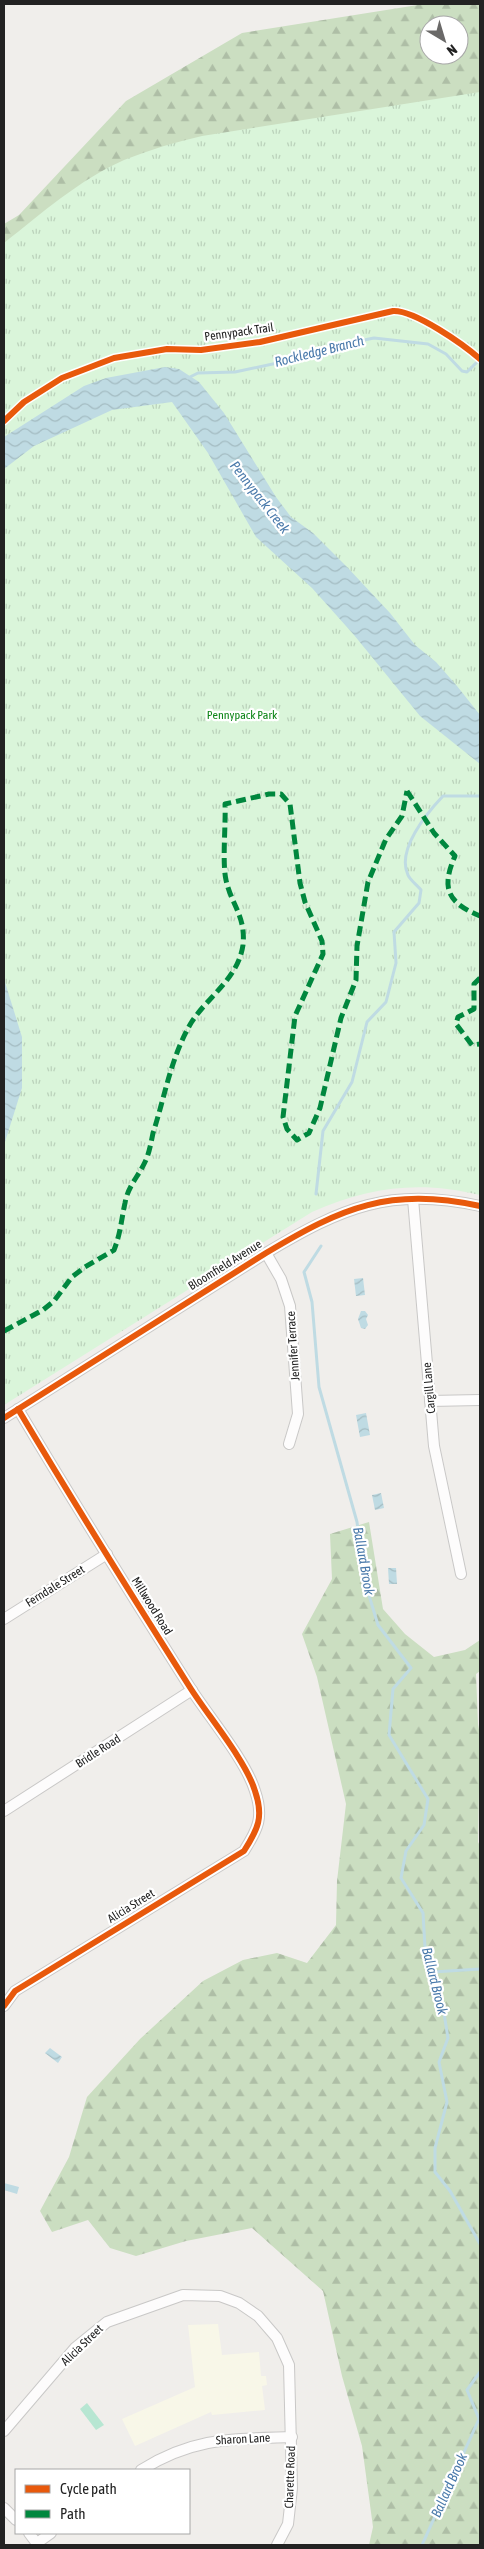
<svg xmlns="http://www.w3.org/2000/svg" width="484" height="2549" font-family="'Asap Condensed',sans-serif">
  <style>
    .education { fill: #f8f7e8 }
    .forest { fill: url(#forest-firs); fill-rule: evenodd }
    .park { fill: url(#park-tufts) }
    .pitch { fill: #b7e6d2 }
    .water { fill: url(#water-waves) }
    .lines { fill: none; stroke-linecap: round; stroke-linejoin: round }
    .stream { stroke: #bfdbe3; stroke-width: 3 }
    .street-casing { stroke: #c9c8c7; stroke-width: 12 }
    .street { stroke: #fdfcfc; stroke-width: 10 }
    .quiet { stroke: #00873e; stroke-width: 5; stroke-dasharray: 10 5; stroke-linecap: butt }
    .cycleway-casing { stroke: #fff; stroke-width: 9 }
    .cycleway { stroke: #e8590c; stroke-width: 6 }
    .labels { text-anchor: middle; stroke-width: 4.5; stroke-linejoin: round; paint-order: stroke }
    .street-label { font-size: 12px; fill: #222; stroke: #fff }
    .park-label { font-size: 12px; fill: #0c8416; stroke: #fff }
    .water-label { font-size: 14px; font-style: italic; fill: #4a7aab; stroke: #fff }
  </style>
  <defs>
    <pattern id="forest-firs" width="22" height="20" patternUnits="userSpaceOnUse" patternTransform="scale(1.25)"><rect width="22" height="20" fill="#cbdec1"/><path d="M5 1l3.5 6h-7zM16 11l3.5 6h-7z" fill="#aebea6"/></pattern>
    <pattern id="park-tufts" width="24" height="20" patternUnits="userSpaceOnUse" patternTransform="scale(1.25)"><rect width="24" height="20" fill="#daf5da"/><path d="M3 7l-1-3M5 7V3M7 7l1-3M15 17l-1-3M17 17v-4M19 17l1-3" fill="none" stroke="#bbd2bb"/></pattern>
    <pattern id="water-waves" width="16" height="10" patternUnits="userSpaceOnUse" patternTransform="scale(1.25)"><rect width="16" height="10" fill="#bfdbe3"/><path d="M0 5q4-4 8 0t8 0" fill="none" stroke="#a4bcc2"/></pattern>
  </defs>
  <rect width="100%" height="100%" fill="#f0eeeb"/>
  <path class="education" d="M 218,2324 L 222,2355 L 259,2352 L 261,2376 L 266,2376 L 267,2385 L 262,2386 L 265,2410 L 212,2415 L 211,2412 L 135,2446 L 122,2419 L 195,2387 L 188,2325 Z"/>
  <g class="forest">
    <path d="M 424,4 L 480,4 L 480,351 L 4,415 L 4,224 L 19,215 L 126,101 L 242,33 ZM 429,25 L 459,25 L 459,55 L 429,55 Z"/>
    <path d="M 369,1522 L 383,1609 L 405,1634 L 434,1657 L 465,1650 L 480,1640 L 480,1671 L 476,1674 L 478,1724 L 480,1735 L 478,1842 L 480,1846 L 480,2545 L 369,2545 L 373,2527 L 362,2446 L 342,2376 L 323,2291 L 252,2228 L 186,2241 L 136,2256 L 110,2248 L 88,2220 L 52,2232 L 40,2211 L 69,2157 L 87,2097 L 140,2039 L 203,1981 L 243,1960 L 277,1953 L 307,1963 L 336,1925 L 337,1881 L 346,1804 L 317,1677 L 302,1634 L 332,1579 L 330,1534 Z"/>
  </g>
  <path class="park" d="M 480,92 L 480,1195 C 419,1180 369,1187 312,1212 L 4,1405 L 4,243 C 42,213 79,180 124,160 C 149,150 175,142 202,136 Z"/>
  <path class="pitch" d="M 87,2403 L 104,2425 L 96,2430 L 80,2409 Z"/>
  <g class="water">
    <path d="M 165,367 L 179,369 L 199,382 L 224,413 L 276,497 L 291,517 L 313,533 L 348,568 L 390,613 L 415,645 L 436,662 L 457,686 L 480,715 L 480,764 L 420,716 L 354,635 L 312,588 L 256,537 L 208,453 L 172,402 L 112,410 L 34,446 L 4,469 L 4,437 L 84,386 L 106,378 Z"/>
    <path d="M 4,979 L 22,1037 L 22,1088 L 4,1145 Z"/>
    <path d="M 363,1278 L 365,1295 L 356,1296 L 354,1279 Z"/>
    <path d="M 361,1311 L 365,1311 L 368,1315 L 366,1319 L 368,1325 L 365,1329 L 361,1328 L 358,1319 Z"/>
    <path d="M 366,1413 L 370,1435 L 360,1437 L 356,1415 Z"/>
    <path d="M 381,1493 L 384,1508 L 375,1510 L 372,1495 Z"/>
    <path d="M 388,1568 L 396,1568 L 397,1584 L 389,1584 Z"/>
    <path d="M 50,2048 L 62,2057 L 58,2063 L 45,2053 Z"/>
    <path d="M 4,2183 L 19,2187 L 17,2194 L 4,2190 Z"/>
  </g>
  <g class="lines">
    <g class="stream">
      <path d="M 188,378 L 198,373 L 235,372 L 296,359 L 349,343 L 374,338 L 428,344 L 446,354 L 462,371 L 467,372 L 480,359"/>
      <path d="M 316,1194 L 323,1131 L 352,1082 L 367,1022 L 386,1002 L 396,963 L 394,932 L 419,903 L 421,890 C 417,885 410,880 408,875 C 396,850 427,813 443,796 L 480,796"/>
      <path d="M 321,1246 L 304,1272 L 312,1302 L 319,1387 L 357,1522 L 364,1579 L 378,1625 L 411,1668 L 393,1689 L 389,1735 L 428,1799 L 424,1825 L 406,1851 L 401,1878 L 423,1913 L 425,1947 L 442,2001 L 448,2038 L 439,2062 L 447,2102 L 435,2148 L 435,2172 L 450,2191 L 480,2244"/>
      <path d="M 433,1972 L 480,1969"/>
      <path d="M 422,2545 L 479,2419 L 467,2390 L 480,2372"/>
    </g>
    <g class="street-casing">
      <g id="street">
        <path d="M 413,1199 L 434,1446 L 461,1574"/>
        <path d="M 266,1253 L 281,1279 L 290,1306 L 298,1414 L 289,1444"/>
        <path d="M 430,1401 L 480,1400"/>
        <path d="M 4,1418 L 266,1253 C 343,1207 389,1187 480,1206"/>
        <path d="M 4,1619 L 107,1554"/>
        <path d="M 4,1811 L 192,1690"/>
        <path d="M 4,2006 L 15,1991 L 244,1851 C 258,1829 264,1817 255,1791 C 246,1761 209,1717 191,1689 C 132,1596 74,1503 18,1409"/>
        <path d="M 4,2431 L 75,2348 L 107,2322 L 183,2295 L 220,2296 L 239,2303 L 258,2316 L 277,2338 L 289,2365 L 292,2488 L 288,2524 L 277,2545"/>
        <path d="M 141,2470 C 194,2437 232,2439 292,2437"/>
        <path d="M 4,2508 L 16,2520"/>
        <path d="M 29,2533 L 38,2545"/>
        <path d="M 37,2543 L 51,2533"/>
      </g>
    </g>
    <use href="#street" class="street"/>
    <g class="quiet">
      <path d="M 407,791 L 434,833 L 455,856 C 440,890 449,903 480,916"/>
      <path d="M 480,978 L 474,984 L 474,1009 L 458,1017 L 456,1024 L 472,1045 L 480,1044"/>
      <path d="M 4,1331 L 43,1310 L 54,1301 L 72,1277 L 85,1267 L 114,1250 C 121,1232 121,1221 125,1203 C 128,1186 138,1177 145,1162 C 149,1154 151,1143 153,1133 C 165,1096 171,1057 191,1023 C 208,996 238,979 243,945 C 246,916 231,904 226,880 C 222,862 226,824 225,804 L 269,794 L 281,794 L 290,804 L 300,883 L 305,902 L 322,941 L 323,954 L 295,1016 L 283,1117 L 287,1129 L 297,1140 L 309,1133 L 320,1108 L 341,1018 L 356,980 L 357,946 L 368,882 L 386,839 L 402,816 L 407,791"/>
    </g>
    <g class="cycleway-casing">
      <g id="cycleway">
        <path d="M 4,421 L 24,402 L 62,378 L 114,358 L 167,349 L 201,350 L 260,342 L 393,311 C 415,310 464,345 480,359"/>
        <path d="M 4,1418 L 266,1253 C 343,1207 389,1187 480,1206"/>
        <path d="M 4,2006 L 15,1991 L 244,1851 C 258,1829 264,1817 255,1791 C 246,1761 209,1717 191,1689 C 132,1596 74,1503 18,1409"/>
      </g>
    </g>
    <use href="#cycleway" class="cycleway"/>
  </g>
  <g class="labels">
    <g class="street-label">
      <text transform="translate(239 332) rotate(-8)" y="4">Pennypack Trail</text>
      <text transform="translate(225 1265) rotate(-32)" y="4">Bloomfield Avenue</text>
      <text transform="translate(293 1346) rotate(-94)" y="4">Jennifer Terrace</text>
      <text transform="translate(429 1388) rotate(-95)" y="4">Cargill Lane</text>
      <text transform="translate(55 1586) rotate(-32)" y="4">Ferndale Street</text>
      <text transform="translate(152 1606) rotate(58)" y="4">Millwood Road</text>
      <text transform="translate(98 1751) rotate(-33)" y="4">Bridle Road</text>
      <text transform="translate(131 1906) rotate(-32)" y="4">Alicia Street</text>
      <text transform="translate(82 2345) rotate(-44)" y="4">Alicia Street</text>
      <text transform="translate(243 2439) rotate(-3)" y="4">Sharon Lane</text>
      <text transform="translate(290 2477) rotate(-88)" y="4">Charette Road</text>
    </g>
    <g class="park-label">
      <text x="242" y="719">Pennypack Park</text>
    </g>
    <g class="water-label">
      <text transform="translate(319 351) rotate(-14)" y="5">Rockledge Branch</text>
      <text transform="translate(260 497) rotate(52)" y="5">Pennypack Creek</text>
      <text transform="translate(364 1561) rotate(80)" y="5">Ballard Brook</text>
      <text transform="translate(435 1981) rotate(76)" y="5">Ballard Brook</text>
      <text transform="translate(449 2485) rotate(-66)" y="5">Ballard Brook</text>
    </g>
  </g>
  <rect width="484" height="2549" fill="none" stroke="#222222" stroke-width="10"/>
  <rect x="15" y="2469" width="175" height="65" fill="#ffffff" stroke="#a7a7a7"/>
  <rect x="25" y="2485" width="25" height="8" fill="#e8590c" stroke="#a7a7a7"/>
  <text x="60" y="2494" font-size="15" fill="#222222">Cycle path</text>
  <rect x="25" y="2510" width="25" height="8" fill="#00873e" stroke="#a7a7a7"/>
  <text x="60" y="2519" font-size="15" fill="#222222">Path</text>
  <g transform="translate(444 40) rotate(142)"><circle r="24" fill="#ffffff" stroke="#a7a7a7"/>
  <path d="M0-4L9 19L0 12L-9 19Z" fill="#6a6968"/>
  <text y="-8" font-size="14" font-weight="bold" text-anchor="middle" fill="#222222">N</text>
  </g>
</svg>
